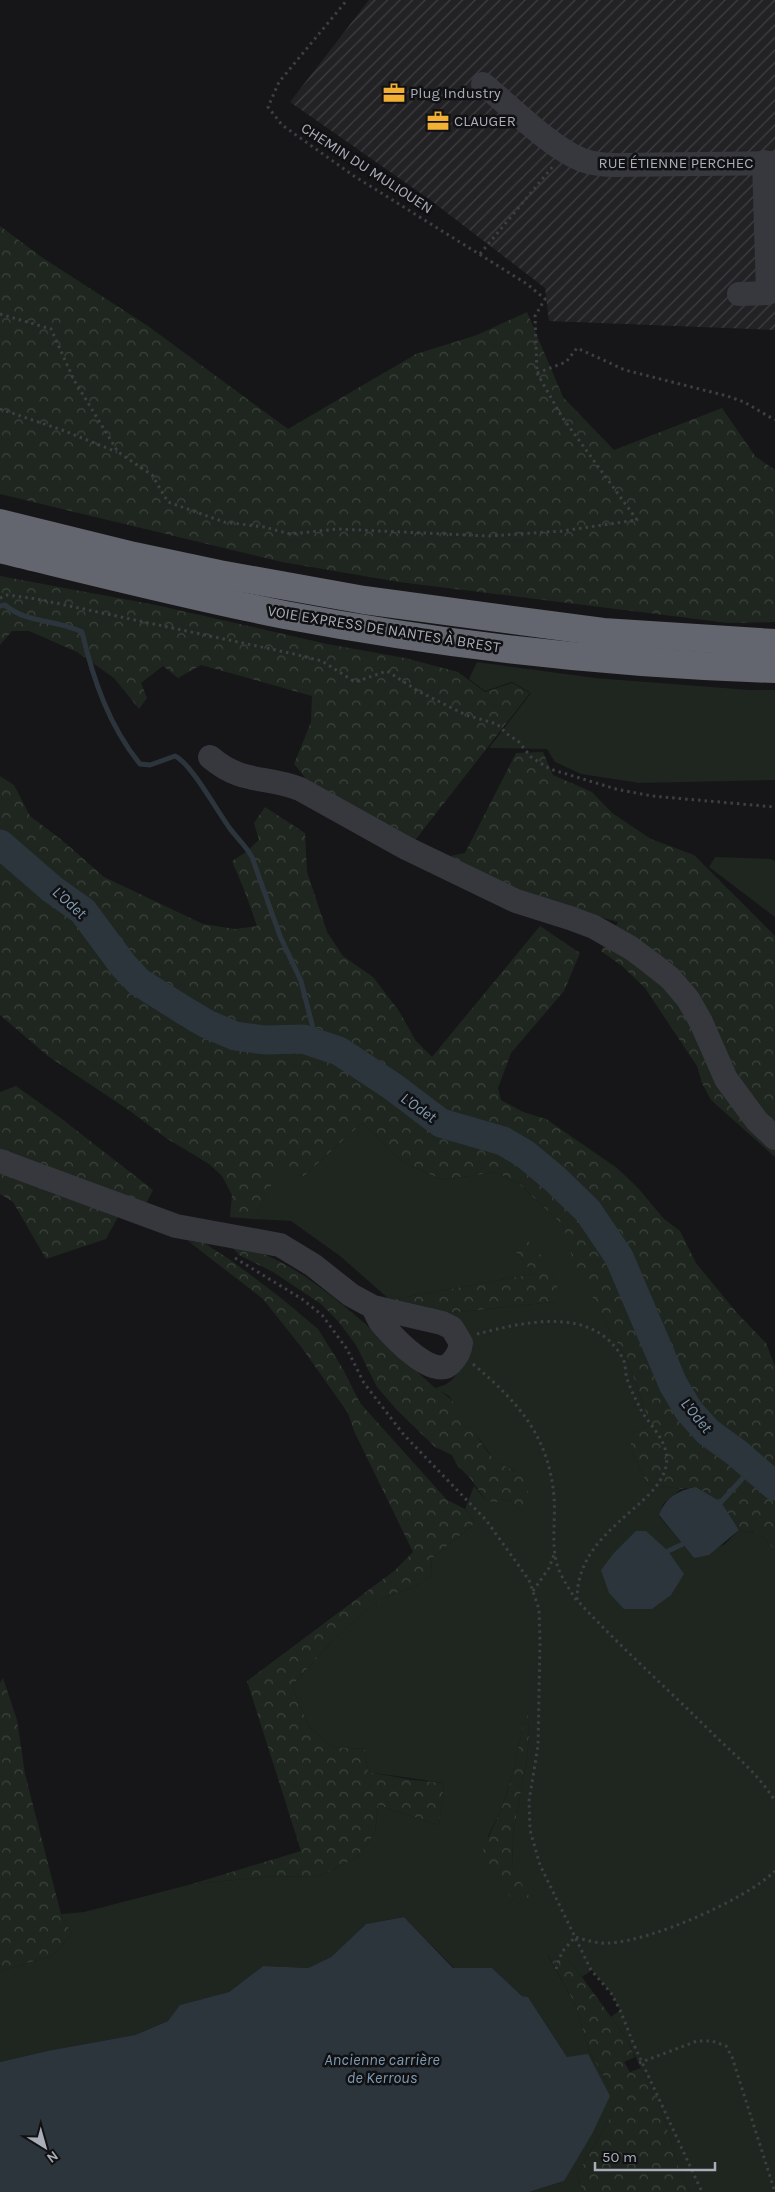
<svg xmlns="http://www.w3.org/2000/svg" width="775" height="2192" font-family="Karla,sans-serif">
  <style>
    .industrial { fill: url(#industrial-furrows) }
    .grass { fill: #1e261f; fill-rule: evenodd }
    .forest { fill: url(#forest-crowns) }
    .water { fill: #2c353c }
    .lines { fill: none; stroke-linecap: round; stroke-linejoin: round }
    .stream { stroke: #2c353c; stroke-width: 5 }
    .river { stroke: #2c353c; stroke-width: 29 }
    .path { stroke: #3d3f44; stroke-width: 3; stroke-dasharray: 2.5 4; stroke-linecap: butt }
    .minor { stroke: #37383d; stroke-width: 24 }
    .highway { stroke: #63666e; stroke-width: 28 }
    .labels { text-anchor: middle; stroke-width: 5; stroke-linejoin: round; paint-order: stroke }
    .poi-label { font-size: 15px; fill: #a8adb8; stroke: #111113; text-anchor: start }
    .street-label { font-size: 15px; fill: #a8adb8; stroke: #111113 }
    .water-label { font-size: 16px; font-style: italic; fill: #7f9bb3; stroke: #111113 }
  </style>
  <defs>
    <pattern id="industrial-furrows" width="10" height="10" patternUnits="userSpaceOnUse" patternTransform="scale(1.25)"><rect width="10" height="10" fill="#222225"/><path d="M-1 1l2-2M0 10L10 0M9 11l2-2" fill="none" stroke="#3f3f43"/></pattern>
    <pattern id="forest-crowns" width="20" height="18" patternUnits="userSpaceOnUse" patternTransform="scale(1.25)"><rect width="20" height="18" fill="#1e261f"/><path d="M2 6a3 3 0 1 1 6 0M12 15a3 3 0 1 1 6 0" fill="none" stroke="#3c433d"/></pattern>
  </defs>
  <rect width="100%" height="100%" fill="#161618"/>
  <path class="industrial" d="M 369,0 L 775,0 L 775,330 L 549,321 L 545,288 L 429,199 L 290,102 Z"/>
  <g class="grass">
    <path d="M 477,662 L 595,678 L 750,690 L 775,690 L 775,780 L 640,783 L 581,774 L 555,762 L 547,749 L 489,748 L 531,693 L 512,682 L 485,691 L 469,679 Z"/>
    <path d="M 715,857 L 771,859 L 775,861 L 775,917 L 709,867 Z"/>
    <path d="M 362,1123 L 376,1135 L 392,1153 L 411,1166 L 443,1180 L 496,1172 L 519,1184 L 563,1225 L 573,1257 L 610,1331 L 628,1361 L 650,1425 L 631,1434 L 631,1449 L 647,1484 L 681,1489 L 663,1504 L 659,1516 L 694,1558 L 725,1544 L 739,1530 L 760,1534 L 775,1550 L 775,2192 L 690,2192 L 679,2168 L 656,2092 L 641,2068 L 627,2039 L 611,2017 L 620,2010 L 611,1993 L 592,1970 L 582,1977 L 571,1962 L 548,1956 L 576,2006 L 589,2051 L 612,2090 L 612,2114 L 577,2175 L 583,2192 L 529,2192 L 564,2181 L 567,2057 L 528,1997 L 522,1996 L 492,1968 L 454,1968 L 404,1917 L 366,1924 L 331,1957 L 308,1968 L 263,1966 L 229,1992 L 181,2005 L 168,2021 L 135,2035 L 47,2051 L 0,2062 L 0,1971 L 52,1956 L 72,1934 L 61,1914 L 84,1912 L 192,1884 L 276,1876 L 318,1877 L 356,1858 L 375,1833 L 378,1805 L 439,1825 L 444,1783 L 368,1772 L 365,1749 L 333,1747 L 309,1727 L 292,1686 C 319,1656 347,1622 381,1600 C 398,1589 417,1591 432,1574 L 431,1559 L 475,1523 L 465,1509 L 474,1486 L 485,1499 L 495,1502 L 502,1499 L 511,1502 L 522,1511 L 515,1471 L 494,1460 L 449,1396 L 435,1388 C 447,1385 453,1381 459,1370 L 439,1314 L 552,1302 L 564,1307 L 553,1275 L 516,1252 L 533,1274 L 390,1300 L 340,1256 L 291,1221 L 254,1219 L 278,1171 L 304,1176 ZM 527,1709 L 529,1735 L 527,1759 L 512,1839 L 513,1869 L 529,1898 L 517,1905 L 488,1836 L 502,1808 L 513,1772 Z"/>
  </g>
  <g class="forest">
    <path d="M 0,226 L 40,256 L 148,326 L 288,429 L 416,354 L 477,335 L 527,312 L 563,397 L 614,450 L 722,408 L 755,456 L 775,470 L 775,622 L 728,623 L 399,582 L 282,562 L 0,494 Z"/>
    <path d="M 0,576 L 156,605 L 327,644 L 405,658 L 458,672 L 485,692 L 512,683 L 530,693 L 412,844 L 317,792 L 294,764 L 311,722 L 312,696 L 201,665 L 178,678 L 163,666 L 141,683 L 147,698 L 139,709 L 114,678 L 77,652 L 29,631 L 12,631 L 0,645 Z"/>
    <path d="M 543,752 L 553,775 L 592,792 L 612,813 L 651,839 L 694,855 L 775,936 L 775,1157 L 711,1100 L 702,1083 L 697,1066 L 645,988 L 622,966 L 601,951 L 618,922 L 547,902 L 440,858 L 465,853 L 516,753 Z"/>
    <path d="M 0,776 L 14,785 L 30,816 L 63,841 L 104,877 L 203,924 L 235,929 L 257,926 L 245,892 L 232,861 L 246,852 L 259,840 L 254,823 L 265,807 L 305,833 L 307,872 L 327,932 L 343,956 L 373,977 L 399,1011 L 416,1041 L 432,1057 L 540,926 L 580,953 L 564,991 L 511,1053 L 498,1088 L 501,1100 L 523,1112 L 546,1119 L 617,1168 L 638,1188 L 664,1219 L 680,1231 L 696,1263 L 737,1313 L 766,1343 L 775,1366 L 775,1550 L 760,1534 L 739,1530 L 721,1502 L 696,1487 L 681,1489 L 647,1484 L 631,1449 L 631,1434 L 650,1425 L 628,1361 L 610,1331 L 572,1257 L 563,1225 L 519,1184 L 496,1172 L 443,1180 L 411,1166 L 392,1153 L 376,1135 L 362,1123 L 304,1176 L 278,1172 L 254,1219 L 230,1217 L 232,1195 L 222,1176 L 209,1164 L 166,1138 L 130,1111 L 49,1057 L 0,1015 Z"/>
    <path d="M 16,1086 L 58,1116 L 153,1190 L 146,1204 L 0,1153 L 0,1092 Z"/>
    <path d="M 0,1171 L 118,1217 L 106,1239 L 46,1259 L 13,1202 L 0,1194 Z"/>
    <path d="M 520,1236 L 535,1246 L 553,1275 L 565,1308 L 552,1302 L 439,1314 L 390,1300 L 533,1274 L 516,1252 L 513,1241 Z"/>
    <path d="M 188,1241 L 204,1243 L 232,1261 L 281,1298 L 318,1329 L 343,1369 L 360,1403 L 447,1500 L 465,1509 L 475,1523 L 431,1559 L 432,1574 C 417,1591 398,1589 381,1600 C 348,1622 318,1656 292,1686 L 309,1727 L 333,1747 L 365,1749 L 368,1772 L 413,1780 L 444,1783 L 439,1825 L 378,1805 L 375,1833 L 356,1858 L 318,1877 L 276,1876 L 192,1884 L 301,1851 L 247,1681 L 394,1571 L 413,1552 L 354,1431 L 348,1413 L 302,1348 L 263,1299 Z"/>
    <path d="M 233,1248 C 292,1246 392,1349 435,1388 C 466,1405 471,1434 493,1458 C 502,1467 518,1469 524,1480 C 529,1488 528,1499 528,1507 L 522,1511 L 511,1502 L 502,1499 L 495,1503 L 485,1499 L 470,1478 L 457,1465 L 452,1455 L 435,1447 L 396,1409 L 377,1387 L 356,1345 L 338,1321 L 321,1304 L 273,1272 L 239,1255 Z"/>
    <path d="M 3,1678 L 17,1720 L 25,1774 L 61,1914 L 72,1934 L 52,1956 L 0,1971 L 0,1683 Z"/>
    <path d="M 527,1706 L 529,1735 L 527,1759 L 512,1839 L 513,1869 L 530,1898 L 516,1905 L 482,1854 C 487,1837 496,1823 502,1807 C 514,1775 520,1740 527,1706 Z"/>
    <path d="M 548,1955 L 571,1962 L 627,2039 L 635,2057 L 624,2062 L 630,2072 L 641,2068 L 656,2092 L 679,2168 L 690,2192 L 583,2192 L 577,2175 L 612,2114 L 612,2090 L 589,2051 L 576,2006 Z"/>
  </g>
  <g class="water">
    <path d="M 696,1487 L 721,1502 L 739,1530 L 709,1555 L 694,1558 L 659,1515 C 665,1498 678,1490 696,1487 Z"/>
    <path d="M 636,1531 L 646,1531 L 668,1551 L 684,1574 L 671,1595 L 652,1609 L 624,1609 L 609,1593 L 601,1570 L 614,1553 Z"/>
    <path d="M 404,1917 L 453,1968 L 492,1968 L 522,1996 L 528,1997 L 567,2057 L 588,2054 L 610,2096 L 592,2134 L 564,2181 L 529,2192 L 0,2192 L 0,2062 L 47,2051 L 135,2035 L 168,2021 L 180,2005 L 229,1992 L 263,1966 L 308,1968 L 331,1957 L 366,1924 Z"/>
  </g>
  <g class="lines">
    <g class="stream">
      <path d="M 0,606 L 5,605 C 27,624 57,619 82,632 C 93,679 109,726 140,764 L 150,765 L 175,756 C 191,763 218,813 231,830 C 238,839 246,846 252,857 L 280,936 L 301,981 L 317,1044"/>
      <path d="M 721,1502 L 753,1467"/>
      <path d="M 668,1551 L 683,1544"/>
    </g>
    <path class="river" d="M 0,844 L 52,889 L 83,911 L 123,965 L 139,982 L 185,1011 L 207,1024 L 235,1036 L 265,1040 L 303,1039 L 339,1051 L 392,1086 L 441,1123 L 503,1141 L 525,1154 L 555,1179 L 588,1211 L 619,1257 L 673,1384 L 689,1411 L 708,1432 L 737,1453 L 775,1486"/>
    <g class="path">
      <path d="M 480,254 L 554,165"/>
      <path d="M 0,314 L 51,329 L 74,380 L 118,452 L 152,475 L 168,502 L 224,522 L 264,527 L 290,534 L 337,529 L 489,536 L 562,531 L 637,520 L 562,417 L 537,373 L 535,316 L 545,299 L 527,284 L 354,176 L 282,125 L 268,107 L 279,82 L 347,0"/>
      <path d="M 537,373 L 566,362 L 577,348 L 625,370 L 727,396 L 744,402 L 775,420"/>
      <path d="M 0,409 L 62,430 L 117,452"/>
      <path d="M 0,598 L 7,595 L 37,599 L 294,654 L 322,661 L 355,682 L 387,671 L 418,691 L 466,715 L 497,724 L 507,734 L 518,741 L 531,757 L 550,769 L 616,789 L 652,796 L 775,807"/>
      <path d="M 235,1258 L 302,1299 L 322,1315 L 347,1349 L 364,1383 L 404,1435 L 486,1520 L 529,1580 L 539,1609 L 540,1641 L 538,1746 L 529,1801 L 530,1830 L 540,1865 L 591,1970 L 611,1993 L 620,2010 L 634,2045 L 702,2192"/>
      <path d="M 477,1334 C 524,1322 592,1305 622,1357 C 626,1363 625,1372 627,1379 C 631,1390 636,1400 641,1410 C 652,1429 673,1445 665,1470 C 661,1483 650,1494 640,1503 C 609,1531 577,1554 577,1600 C 620,1647 668,1689 713,1734 C 735,1755 759,1775 775,1801"/>
      <path d="M 473,1364 C 518,1402 549,1436 554,1497 C 556,1521 550,1548 559,1570 C 563,1580 570,1590 576,1600"/>
      <path d="M 533,1591 L 549,1568 L 555,1552"/>
      <path d="M 556,1969 L 562,1952 L 575,1937 C 586,1940 598,1944 609,1943 C 651,1941 745,1900 775,1871"/>
      <path d="M 639,2063 L 697,2041 L 712,2041 L 726,2046 L 732,2057 L 775,2192"/>
    </g>
    <g class="minor">
      <path d="M 483,84 C 510,106 551,148 582,160 C 593,164 604,165 616,165 L 775,163"/>
      <path d="M 739,294 L 768,293 L 764,162"/>
      <path d="M 210,757 C 243,785 264,775 300,789 L 406,848 L 516,901 L 570,918 L 594,927 L 631,948 L 651,963 L 670,978 L 688,999 L 701,1022 L 726,1079 L 757,1121 L 775,1138"/>
      <path d="M 0,1161 L 176,1226 L 280,1245 L 313,1265 L 351,1295 L 373,1307 L 442,1323 L 452,1328 L 461,1343 C 460,1352 457,1357 451,1363 C 434,1381 394,1338 382,1324 C 378,1319 376,1313 373,1307"/>
    </g>
    <g class="highway">
      <path d="M 0,523 L 134,556 L 219,574 L 364,600 L 603,632 L 775,643"/>
      <path d="M 0,549 C 95,572 189,596 285,615 C 444,645 613,664 775,669"/>
    </g>
  </g>
  <defs>
    <g id="office-bare" transform="scale(1.725)"><path d="M-6-3h4V-5.5h4V-3h4V5H-6ZM-1-4.5V-3h2v-1.5ZM-6 0V1H6V0Z" fill="#f2b134" stroke="#111113" stroke-width="2.5" paint-order="stroke"/></g>
  </defs>
  <g fill-rule="evenodd">
    <use href="#office-bare" x="394" y="93"/>
    <use href="#office-bare" x="438" y="121"/>
  </g>
  <g class="labels">
    <g class="poi-label">
      <text x="410" y="98">Plug Industry</text>
      <text x="454" y="126">CLAUGER</text>
    </g>
    <g class="street-label">
      <text x="676" y="168">RUE ÉTIENNE PERCHEC</text>
      <text transform="translate(367 168) rotate(33)" y="5">CHEMIN DU MULIOUEN</text>
      <text transform="translate(384 629) rotate(9)" y="5">VOIE EXPRESS DE NANTES À BREST</text>
    </g>
    <g class="water-label">
      <text transform="translate(70 902) rotate(42)" y="6">L'Odet</text>
      <text transform="translate(419 1107) rotate(35)" y="6">L'Odet</text>
      <text transform="translate(697 1415) rotate(51)" y="6">L'Odet</text>
      <text x="382" y="2065">Ancienne carrière<tspan x="382" dy="18">de Kerrous</tspan></text>
    </g>
  </g>
  <g transform="translate(45 2147) rotate(143)" stroke="#111113" stroke-width="4" paint-order="stroke">
  <path d="M0-4L9 19L0 12L-9 19Z" fill="#a8adb8"/>
  <text y="-8" font-size="14" font-weight="bold" text-anchor="middle" fill="#a8adb8">N</text>
  </g>
  <path d="M595 2162v8h120v-8" fill="none" stroke="#a8adb8" stroke-width="2.5"/>
  <text x="602" y="2162" font-size="15" fill="#a8adb8" stroke="#111113" stroke-width="4" paint-order="stroke">50 m</text>
</svg>
